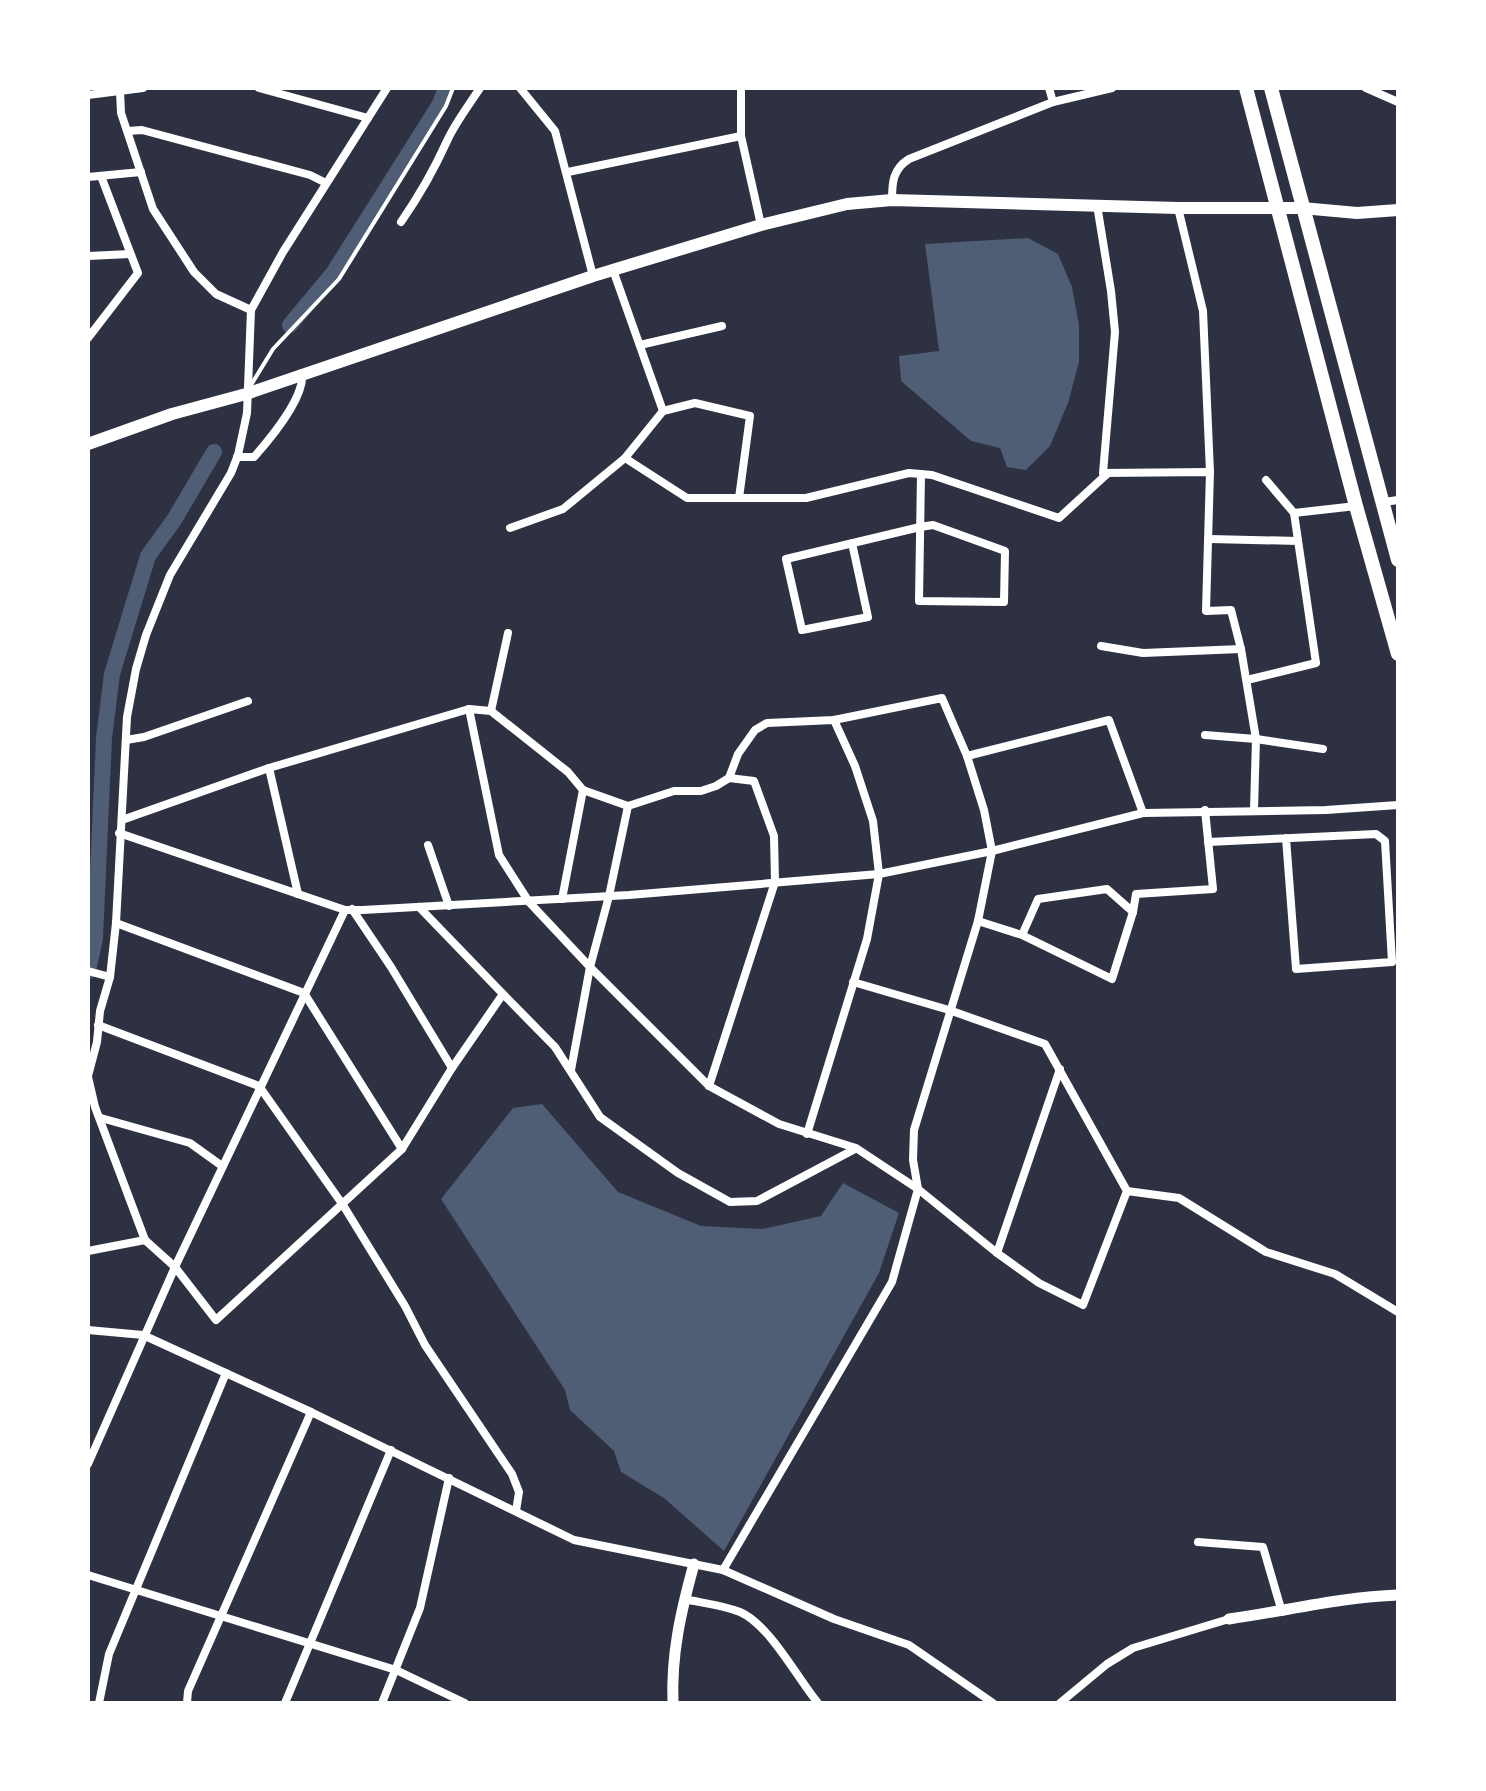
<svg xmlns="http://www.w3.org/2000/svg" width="1486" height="1791" font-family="'Titillium Web',sans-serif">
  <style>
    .water { fill: #4f5d75 }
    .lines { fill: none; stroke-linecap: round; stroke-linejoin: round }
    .canal { stroke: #4f5d75; stroke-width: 16 }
    .service { stroke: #fff; stroke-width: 4 }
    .minor { stroke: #fff; stroke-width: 8 }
    .tertiary { stroke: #fff; stroke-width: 11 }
    .secondary { stroke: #fff; stroke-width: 12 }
    .primary { stroke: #fff; stroke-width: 14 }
  </style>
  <rect width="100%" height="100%" fill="#2d3142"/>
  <g class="water">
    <path d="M 1028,238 L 1058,254 L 1072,287 L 1079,325 L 1079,362 L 1068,403 L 1050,446 L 1026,470 L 1007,467 L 1000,448 L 971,441 L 901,381 L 899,356 L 939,351 L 925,244 Z"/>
    <path d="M 542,1104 L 618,1192 L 701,1226 L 763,1229 L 821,1216 L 843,1183 L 899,1213 L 879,1273 L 724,1551 L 664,1498 L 621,1472 L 614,1451 L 570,1410 L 565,1390 L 441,1199 L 513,1108 Z"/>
  </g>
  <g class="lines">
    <g class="canal">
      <path d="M 290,325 L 334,272 L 440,104 L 446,88"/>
      <path d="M 88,971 L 95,938 L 104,738 L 112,674 L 148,556 L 174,520 L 214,452"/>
    </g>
    <path class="service" d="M 251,385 L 273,349 L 339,279 L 446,106 L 453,88"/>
    <g class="minor">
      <path d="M 259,88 L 368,118"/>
      <path d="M 520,88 L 555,131 L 593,276"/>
      <path d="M 741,88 L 741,136 L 761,225"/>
      <path d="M 1366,88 L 1398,102"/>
      <path d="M 120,91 L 121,113 L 153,209 L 194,272 L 216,294 L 251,310"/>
      <path d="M 88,95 L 143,88"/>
      <path d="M 1053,102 L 1112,88"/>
      <path d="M 128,131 L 142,130 L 310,175 L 326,183"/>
      <path d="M 568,172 L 741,136"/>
      <path d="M 88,177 L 141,172"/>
      <path d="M 892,200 C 892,182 893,169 909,159 L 1053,102 L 1049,88"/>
      <path d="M 1097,205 L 1111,291 L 1115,332 L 1103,473 L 1210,472 L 1206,611 L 1231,610 L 1241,649 L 1256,739 L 1254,810"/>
      <path d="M 1178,208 L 1203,311 L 1210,472"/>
      <path d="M 401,222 C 419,196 434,170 447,141 C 455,123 469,105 480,88"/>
      <path d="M 88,256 L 130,254"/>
      <path d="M 613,270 L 663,411"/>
      <path d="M 88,338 L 138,273 L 101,176"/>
      <path d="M 640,345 L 722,326"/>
      <path d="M 237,457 L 254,457 C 270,439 305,397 302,373"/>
      <path d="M 625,458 L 663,411 L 695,403 L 750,416 L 739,498"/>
      <path d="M 1384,502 L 1398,500"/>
      <path d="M 1294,513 L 1356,506"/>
      <path d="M 510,528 L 563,509 L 625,458 L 687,498 L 806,498 L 909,473 L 932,475 L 1059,518 L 1107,474"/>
      <path d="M 1210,539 L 1298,541"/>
      <path d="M 852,543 L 868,617 L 802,630 L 786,559 L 920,527 L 933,525 L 1005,551 L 1004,602 L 919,601 L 921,474"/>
      <path d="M 1101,646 L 1143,653 L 1241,649"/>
      <path d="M 1247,680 L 1316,663 L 1294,513 L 1266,480"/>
      <path d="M 469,709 L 499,855 L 529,902 L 590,967 L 709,1086 L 779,1124 L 856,1148 L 918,1189 L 997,1253 L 1039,1283 L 1083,1305 L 1127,1191 L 1045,1044 L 949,1010 L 853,982"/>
      <path d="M 491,711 L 508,633"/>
      <path d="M 1205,735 L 1256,739 L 1323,749"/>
      <path d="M 126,740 L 144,737 L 248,701"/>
      <path d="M 967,756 L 1109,720 L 1143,813"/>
      <path d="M 269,768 L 298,894"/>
      <path d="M 122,820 L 269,768 L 469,709 L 491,711 L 568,772 L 583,790 L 628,806 L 674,791 L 701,791 L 716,786 L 729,778 L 738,754 L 755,730 L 767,723 L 834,720 L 942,698 L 967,756 L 984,810 L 992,851 L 978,921 L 914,1130 L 913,1160 L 918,1189 L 892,1282 L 723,1570"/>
      <path d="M 119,833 L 345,910 L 363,910 L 629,895 L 879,874 L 992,851 L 1143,813 L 1326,810 L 1398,805"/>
      <path d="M 1208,842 L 1376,834 L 1385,841 L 1392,962 L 1296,969 L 1286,838"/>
      <path d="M 428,845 L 449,906"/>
      <path d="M 562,899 L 583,790"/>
      <path d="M 419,907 L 503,994 L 452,1068"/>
      <path d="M 1133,912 L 1136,894 L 1213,889 L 1205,810"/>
      <path d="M 978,921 L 1022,935 L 1112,979 L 1133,912 L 1107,889 L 1038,899 L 1022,935"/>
      <path d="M 116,923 L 304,993 L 402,1149"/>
      <path d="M 88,971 L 110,977"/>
      <path d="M 503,994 L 555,1047 L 600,1117 L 678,1173 L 730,1202 L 757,1201 L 855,1149"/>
      <path d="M 98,1025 L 259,1086 L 343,1205 L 405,1306 L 425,1345 L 512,1474 L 519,1492 L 516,1511"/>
      <path d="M 571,1070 L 590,967 L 609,896 L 628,806"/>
      <path d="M 88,1076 L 97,1042 L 100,1011 L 110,977 L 116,923 L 127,717 L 136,669 L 146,635 L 170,575 L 231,473 L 238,455 L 247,413 L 251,310 L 283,252 L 387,88"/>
      <path d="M 88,1077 L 95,1107 L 145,1240 L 175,1267 L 216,1320 L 402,1149 L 452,1068 L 391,967 L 352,909"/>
      <path d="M 709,1086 L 775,882 L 774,836 L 754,781 L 729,778"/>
      <path d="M 101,1118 L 190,1143 L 222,1166"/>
      <path d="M 807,1134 L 867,939 L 879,874 L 873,821 L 855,766 L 834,720"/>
      <path d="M 1127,1191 L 1179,1198 L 1266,1252 L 1335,1274 L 1398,1312"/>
      <path d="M 88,1251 L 145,1240"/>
      <path d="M 997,1253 L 1060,1069"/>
      <path d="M 88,1330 L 143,1335 L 311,1412 L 574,1540 L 723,1570 L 834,1619 L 909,1645 L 993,1703"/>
      <path d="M 88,1464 L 175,1267 L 345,910"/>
      <path d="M 1198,1542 L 1263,1547 L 1282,1612"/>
      <path d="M 88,1575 L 396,1670 L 465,1703"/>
      <path d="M 684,1599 C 702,1603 723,1605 740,1612 C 770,1625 797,1678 818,1703"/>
      <path d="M 99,1703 L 109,1654 L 226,1373"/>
      <path d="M 187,1703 L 188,1691 L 311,1412"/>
      <path d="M 285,1703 L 391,1450"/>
      <path d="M 382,1703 L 420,1608 L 449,1478"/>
      <path d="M 1060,1703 L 1107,1664 L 1133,1648 L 1229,1619"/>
    </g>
    <g class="tertiary">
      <path d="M 1229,1619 C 1286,1611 1341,1597 1398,1595"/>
      <path d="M 673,1703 C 671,1654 681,1611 694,1564"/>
    </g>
    <path class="secondary" d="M 88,444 L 172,414 L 246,394 L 593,276 L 761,225 L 847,204 L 892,200 L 1178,208 L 1302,208 L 1357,213 L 1398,210"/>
    <g class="primary">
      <path d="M 1246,88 L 1356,506 L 1398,654"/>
      <path d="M 1271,88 L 1398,560"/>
    </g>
  </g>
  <rect width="1486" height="1791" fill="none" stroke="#ffffff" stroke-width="180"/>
</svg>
